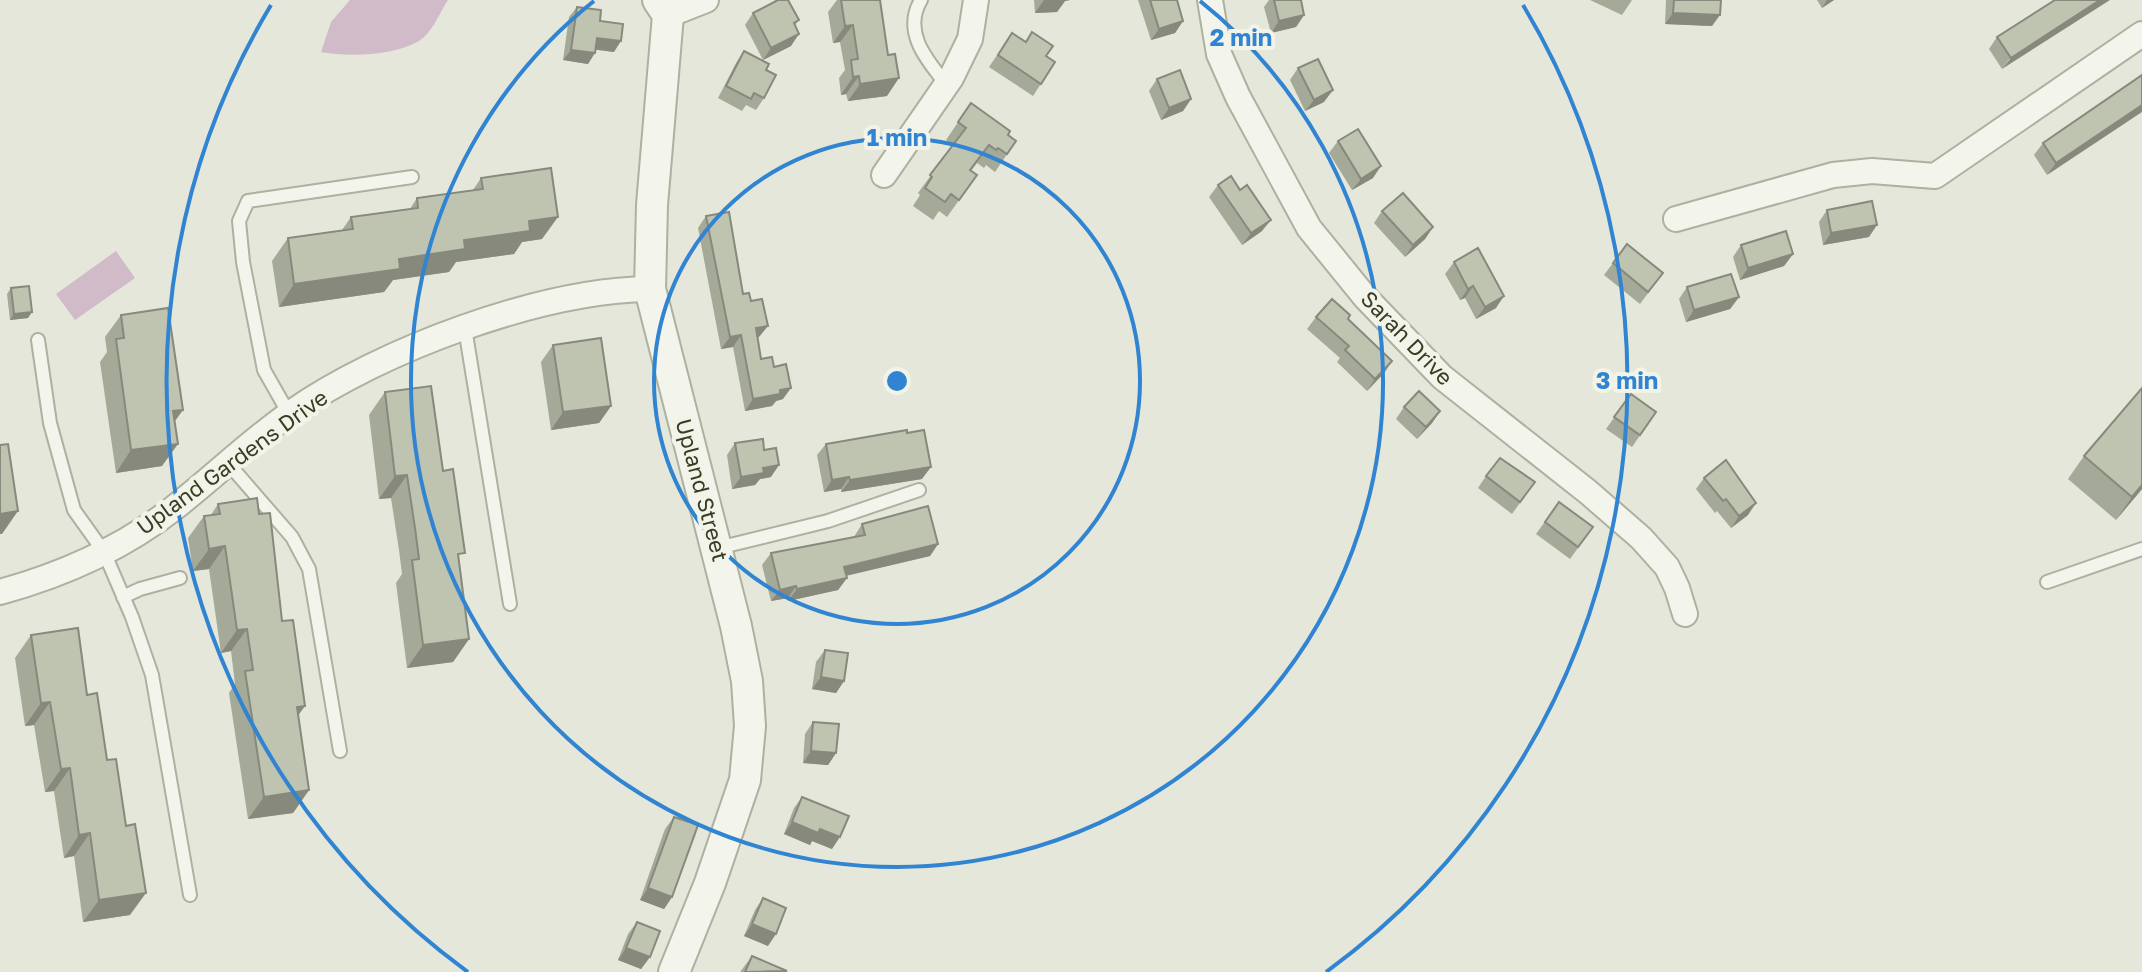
<svg xmlns="http://www.w3.org/2000/svg" width="2142" height="972" font-family="'Golos Text',sans-serif">
  <style>
    .green { fill: #d1bbc9 }
    .lines { fill: none; stroke-linecap: round; stroke-linejoin: round }
    .service-casing { stroke: #adb19f; stroke-width: 16 }
    .minor-casing { stroke: #adb19f; stroke-width: 28 }
    .tertiary-casing { stroke: #adb19f; stroke-width: 34 }
    .service { stroke: #f3f5ed; stroke-width: 12 }
    .minor { stroke: #f3f5ed; stroke-width: 24 }
    .tertiary { stroke: #f3f5ed; stroke-width: 30 }
    .wall { fill: #a4a998 }
    .shaded-wall { fill: #86897c }
    .building { fill: #bfc4b1; stroke: #86897c; stroke-width: 2 }
    .ring { fill: none; stroke: #3184d1; stroke-width: 4 }
    .labels { text-anchor: middle; stroke-width: 8; stroke-linejoin: round; paint-order: stroke }
    .street-label { font-size: 22px; fill: #373e23; stroke: #f2f4e9 }
    .centre { fill: #3184d1; stroke: #f2f4e9; stroke-width: 4 }
    .ring-label { font-size: 24px; text-anchor: middle; font-weight: bold; fill: #3184d1; stroke: #f2f4e9; stroke-width: 8; stroke-linejoin: round; paint-order: stroke }
  </style>
  <rect width="100%" height="100%" fill="#e4e7da"/>
  <g class="green">
    <path d="M 350,0 L 448,0 C 440,12 432,33 419,41 C 393,56 349,57 321,52 L 331,22 Z"/>
    <path d="M 116,251 L 135,278 L 75,320 L 56,294 Z"/>
  </g>
  <g class="lines">
    <g class="service-casing">
      <g id="service">
        <path d="M 921,0 C 902,32 927,60 946,84"/>
        <path d="M 465,328 L 510,604"/>
        <path d="M 38,340 L 50,423 L 74,510 L 104,552 L 132,617 L 152,675 L 190,895"/>
        <path d="M 289,414 L 264,370 L 243,262 L 239,221 L 248,201 L 412,177"/>
        <path d="M 227,462 L 292,537 L 309,569 L 340,751"/>
        <path d="M 718,548 L 828,521 L 919,490"/>
        <path d="M 2047,582 L 2142,549"/>
        <path d="M 123,597 L 140,589 L 180,578"/>
      </g>
    </g>
    <g class="minor-casing">
      <g id="minor">
        <path d="M 1210,0 L 1219,54 L 1238,97 L 1309,228 L 1365,297 L 1442,377 L 1588,492 L 1641,538 L 1667,567 L 1677,588 L 1685,614"/>
        <path d="M 668,15 L 706,0"/>
        <path d="M 884,175 L 951,78 L 970,39 L 976,0"/>
        <path d="M 1676,219 L 1833,175 L 1872,171 L 1935,176 L 2142,34"/>
        <path d="M 0,592 C 62,575 123,548 174,508 C 214,477 250,441 292,412 C 381,350 541,290 650,289"/>
      </g>
    </g>
    <g class="tertiary-casing">
      <path id="tertiary" d="M 658,0 L 668,15 L 652,205 L 650,289 L 736,626 L 747,681 L 750,726 L 745,780 L 710,883 L 674,972"/>
    </g>
    <use href="#service" class="service"/>
    <use href="#minor" class="minor"/>
    <use href="#tertiary" class="tertiary"/>
  </g>
  <g class="wall">
    <path d="M 837,0 L 880,0 L 887,96 L 848,101 L 846,94 L 841,95 L 839,78 L 845,70 L 840,42 L 833,43 L 828,12 Z"/>
    <path d="M 1034,0 L 1070,0 L 1065,1 L 1057,12 L 1035,13 Z"/>
    <path d="M 1138,0 L 1177,0 L 1183,21 L 1175,33 L 1151,40 Z"/>
    <path d="M 1269,0 L 1301,0 L 1304,15 L 1296,27 L 1271,33 L 1264,7 Z"/>
    <path d="M 1590,0 L 1632,0 L 1622,15 Z"/>
    <path d="M 1666,0 L 1721,0 L 1712,26 L 1665,24 Z"/>
    <path d="M 1817,0 L 1834,0 L 1822,8 Z"/>
    <path d="M 2055,0 L 2002,69 L 1989,49 L 1997,37 Z"/>
    <path d="M 577,7 L 600,21 L 614,52 L 596,49 L 588,64 L 563,60 L 569,17 Z"/>
    <path d="M 753,13 L 799,20 L 795,25 L 791,46 L 763,60 L 745,25 Z"/>
    <path d="M 1012,33 L 1055,62 L 1033,96 L 989,67 Z"/>
    <path d="M 744,51 L 766,70 L 764,98 L 756,110 L 746,105 L 742,111 L 718,98 L 736,63 Z"/>
    <path d="M 1298,68 L 1324,102 L 1305,111 L 1290,80 Z"/>
    <path d="M 2142,75 L 2047,175 L 2034,155 L 2043,143 Z"/>
    <path d="M 1157,79 L 1191,99 L 1183,111 L 1161,120 L 1149,91 Z"/>
    <path d="M 971,103 L 1016,141 L 995,172 L 986,165 L 984,168 L 977,163 L 971,171 L 977,175 L 947,217 L 939,211 L 933,220 L 913,206 L 920,195 L 918,193 L 953,145 L 946,140 Z"/>
    <path d="M 1338,141 L 1373,178 L 1352,190 L 1329,153 Z"/>
    <path d="M 481,178 L 542,239 L 522,242 L 514,254 L 456,262 L 449,272 L 393,280 L 384,292 L 279,307 L 272,261 L 288,238 L 342,230 L 351,217 L 410,209 L 417,198 L 473,190 Z"/>
    <path d="M 1218,185 L 1262,231 L 1242,245 L 1209,197 Z"/>
    <path d="M 1827,210 L 1869,237 L 1823,245 L 1819,222 Z"/>
    <path d="M 1382,211 L 1433,227 L 1425,239 L 1405,257 L 1374,223 Z"/>
    <path d="M 706,216 L 743,294 L 759,337 L 757,338 L 761,359 L 783,399 L 776,401 L 772,406 L 745,411 L 733,347 L 721,349 L 698,228 Z"/>
    <path d="M 1741,245 L 1793,254 L 1784,266 L 1740,280 L 1733,257 Z"/>
    <path d="M 1454,262 L 1496,308 L 1476,319 L 1465,298 L 1460,300 L 1445,274 Z"/>
    <path d="M 1613,263 L 1663,273 L 1640,304 L 1604,275 Z"/>
    <path d="M 1687,287 L 1739,297 L 1730,309 L 1686,322 L 1679,299 Z"/>
    <path d="M 11,288 L 28,318 L 10,320 L 7,294 Z"/>
    <path d="M 121,315 L 175,421 L 162,466 L 116,473 L 100,362 L 107,352 L 105,337 Z"/>
    <path d="M 1316,317 L 1348,319 L 1392,361 L 1384,373 L 1367,391 L 1337,362 L 1340,358 L 1307,329 Z"/>
    <path d="M 553,345 L 611,406 L 599,423 L 551,430 L 541,362 Z"/>
    <path d="M 2142,388 L 2142,489 L 2116,520 L 2068,479 L 2084,456 Z"/>
    <path d="M 385,392 L 443,471 L 459,562 L 469,639 L 453,662 L 407,668 L 396,583 L 402,574 L 399,550 L 391,498 L 379,499 L 369,415 Z"/>
    <path d="M 1631,394 L 1656,412 L 1632,447 L 1606,429 Z"/>
    <path d="M 1404,407 L 1440,411 L 1432,423 L 1417,439 L 1396,419 Z"/>
    <path d="M 735,443 L 771,477 L 760,479 L 755,485 L 732,489 L 727,455 Z"/>
    <path d="M 826,444 L 922,479 L 841,492 L 841,489 L 824,492 L 817,455 Z"/>
    <path d="M 1486,476 L 1535,482 L 1512,514 L 1478,488 Z"/>
    <path d="M 1704,478 L 1748,515 L 1731,528 L 1717,511 L 1715,513 L 1696,489 Z"/>
    <path d="M 1559,502 L 1593,527 L 1570,559 L 1536,534 Z"/>
    <path d="M 218,504 L 259,514 L 282,621 L 298,715 L 309,790 L 293,813 L 248,819 L 229,693 L 235,684 L 231,651 L 221,653 L 209,569 L 193,571 L 188,538 L 204,516 L 211,515 Z"/>
    <path d="M 862,524 L 938,544 L 930,556 L 846,576 L 847,578 L 838,590 L 788,601 L 788,598 L 771,601 L 762,565 L 771,553 L 854,537 Z"/>
    <path d="M 31,635 L 87,695 L 130,915 L 83,922 L 74,856 L 64,858 L 54,791 L 45,792 L 34,725 L 25,726 L 15,658 Z"/>
    <path d="M 825,650 L 844,681 L 836,693 L 812,689 L 816,662 Z"/>
    <path d="M 813,722 L 836,753 L 828,765 L 803,763 L 805,734 Z"/>
    <path d="M 802,797 L 832,849 L 812,841 L 810,845 L 784,834 L 794,808 Z"/>
    <path d="M 674,817 L 672,897 L 664,909 L 640,900 L 665,829 Z"/>
    <path d="M 763,898 L 768,946 L 744,936 L 755,910 Z"/>
    <path d="M 637,922 L 650,957 L 641,969 L 618,960 L 628,934 Z"/>
    <path d="M 752,956 L 787,972 L 740,972 Z"/>
  </g>
  <g class="shaded-wall">
    <path d="M 1044,0 L 1070,0 L 1065,1 L 1057,12 L 1035,13 Z"/>
    <path d="M 1827,0 L 1834,0 L 1822,8 Z"/>
    <path d="M 2100,0 L 2110,0 L 2002,69 L 2011,58 Z"/>
    <path d="M 1673,13 L 1720,15 L 1712,26 L 1665,24 Z"/>
    <path d="M 1304,15 L 1296,27 L 1271,33 L 1279,21 Z"/>
    <path d="M 1183,21 L 1175,33 L 1151,40 L 1159,29 Z"/>
    <path d="M 853,25 L 840,42 L 833,43 L 845,26 Z"/>
    <path d="M 799,34 L 791,46 L 763,60 L 771,48 Z"/>
    <path d="M 597,38 L 621,41 L 614,52 L 590,49 Z"/>
    <path d="M 571,50 L 595,53 L 588,64 L 563,60 Z"/>
    <path d="M 859,76 L 846,94 L 841,95 L 853,77 Z"/>
    <path d="M 899,78 L 887,96 L 848,101 L 860,84 Z"/>
    <path d="M 1333,90 L 1324,102 L 1305,111 L 1314,100 Z"/>
    <path d="M 1191,99 L 1183,111 L 1161,120 L 1169,108 Z"/>
    <path d="M 2142,105 L 2142,112 L 2047,175 L 2056,163 Z"/>
    <path d="M 1381,166 L 1373,178 L 1352,190 L 1361,179 Z"/>
    <path d="M 558,217 L 542,239 L 522,242 L 514,254 L 456,262 L 449,272 L 393,280 L 384,292 L 279,307 L 294,284 L 399,259 L 529,221 Z"/>
    <path d="M 1271,220 L 1262,231 L 1242,245 L 1251,233 Z"/>
    <path d="M 1877,225 L 1869,237 L 1823,245 L 1831,233 Z"/>
    <path d="M 1433,227 L 1425,239 L 1405,257 L 1413,245 Z"/>
    <path d="M 1793,254 L 1784,266 L 1740,280 L 1748,268 Z"/>
    <path d="M 1473,286 L 1465,298 L 1460,300 L 1468,289 Z"/>
    <path d="M 1504,296 L 1496,308 L 1476,319 L 1485,307 Z"/>
    <path d="M 1739,297 L 1730,309 L 1686,322 L 1694,310 Z"/>
    <path d="M 32,312 L 28,318 L 10,320 L 14,314 Z"/>
    <path d="M 768,326 L 759,337 L 747,340 L 756,328 Z"/>
    <path d="M 741,335 L 733,347 L 721,349 L 730,337 Z"/>
    <path d="M 1392,361 L 1384,373 L 1367,391 L 1375,379 Z"/>
    <path d="M 791,388 L 783,399 L 776,401 L 772,406 L 745,411 L 753,399 L 780,390 Z"/>
    <path d="M 611,406 L 599,423 L 551,430 L 563,412 Z"/>
    <path d="M 183,410 L 167,432 L 173,411 Z"/>
    <path d="M 1440,411 L 1432,423 L 1417,439 L 1426,427 Z"/>
    <path d="M 178,444 L 162,466 L 116,473 L 131,450 Z"/>
    <path d="M 779,465 L 771,477 L 760,479 L 755,485 L 732,489 L 741,477 L 763,468 Z"/>
    <path d="M 931,467 L 922,479 L 841,492 L 850,480 Z"/>
    <path d="M 407,475 L 391,498 L 379,499 L 395,476 Z"/>
    <path d="M 849,477 L 841,489 L 824,492 L 832,480 Z"/>
    <path d="M 2142,485 L 2142,489 L 2116,520 L 2132,497 Z"/>
    <path d="M 1756,503 L 1748,515 L 1731,528 L 1739,516 Z"/>
    <path d="M 18,511 L 2,534 L 0,534 L 0,514 Z"/>
    <path d="M 938,544 L 930,556 L 836,578 L 844,567 Z"/>
    <path d="M 225,546 L 209,569 L 193,571 L 209,549 Z"/>
    <path d="M 847,578 L 838,590 L 788,601 L 797,589 Z"/>
    <path d="M 796,586 L 788,598 L 771,601 L 780,590 Z"/>
    <path d="M 247,629 L 231,651 L 221,653 L 237,630 Z"/>
    <path d="M 469,639 L 453,662 L 407,668 L 423,645 Z"/>
    <path d="M 821,677 L 844,681 L 836,693 L 812,689 Z"/>
    <path d="M 50,702 L 34,725 L 25,726 L 41,703 Z"/>
    <path d="M 305,706 L 289,728 L 297,707 Z"/>
    <path d="M 811,751 L 836,753 L 828,765 L 803,763 Z"/>
    <path d="M 70,768 L 54,791 L 45,792 L 61,769 Z"/>
    <path d="M 309,790 L 293,813 L 248,819 L 264,797 Z"/>
    <path d="M 792,822 L 820,829 L 840,837 L 832,849 L 812,841 L 810,845 L 784,834 Z"/>
    <path d="M 90,833 L 74,856 L 64,858 L 79,835 Z"/>
    <path d="M 648,888 L 672,897 L 664,909 L 640,900 Z"/>
    <path d="M 146,893 L 130,915 L 83,922 L 99,900 Z"/>
    <path d="M 752,924 L 776,934 L 768,946 L 744,936 Z"/>
    <path d="M 626,948 L 650,957 L 641,969 L 618,960 Z"/>
  </g>
  <g class="building">
    <path d="M 778,0 L 788,0 L 799,20 L 794,23 L 799,34 L 771,48 L 753,13 Z"/>
    <path d="M 841,0 L 880,0 L 888,55 L 895,54 L 899,78 L 860,84 L 859,76 L 853,77 L 851,60 L 858,59 L 853,25 L 845,26 Z"/>
    <path d="M 1150,0 L 1177,0 L 1183,21 L 1159,29 Z"/>
    <path d="M 1274,0 L 1301,0 L 1304,15 L 1279,21 Z"/>
    <path d="M 1674,0 L 1721,0 L 1720,15 L 1673,13 Z"/>
    <path d="M 2055,0 L 2100,0 L 2011,58 L 1997,37 Z"/>
    <path d="M 577,7 L 601,10 L 600,21 L 623,24 L 621,41 L 597,38 L 595,53 L 571,50 Z"/>
    <path d="M 1032,32 L 1053,46 L 1046,56 L 1055,62 L 1041,84 L 998,55 L 1012,33 L 1026,42 Z"/>
    <path d="M 744,51 L 769,64 L 766,70 L 776,75 L 764,98 L 754,93 L 751,99 L 726,86 Z"/>
    <path d="M 1318,59 L 1333,90 L 1314,100 L 1298,68 Z"/>
    <path d="M 1180,70 L 1191,99 L 1169,108 L 1157,79 Z"/>
    <path d="M 2142,75 L 2142,105 L 2056,163 L 2043,143 Z"/>
    <path d="M 971,103 L 1010,131 L 1008,135 L 1016,141 L 1007,154 L 998,148 L 996,150 L 989,145 L 970,170 L 977,175 L 959,200 L 951,194 L 945,202 L 925,188 L 932,177 L 930,175 L 966,128 L 958,122 Z"/>
    <path d="M 1358,129 L 1381,166 L 1361,179 L 1338,141 Z"/>
    <path d="M 551,168 L 558,217 L 529,221 L 530,231 L 464,240 L 465,249 L 399,259 L 400,269 L 294,284 L 288,238 L 353,229 L 351,217 L 418,208 L 417,198 L 483,189 L 481,178 Z"/>
    <path d="M 1231,176 L 1240,190 L 1247,185 L 1271,220 L 1251,233 L 1218,185 Z"/>
    <path d="M 1403,193 L 1433,227 L 1413,245 L 1382,211 Z"/>
    <path d="M 1872,201 L 1877,225 L 1831,233 L 1827,210 Z"/>
    <path d="M 729,212 L 743,294 L 749,293 L 751,301 L 762,299 L 768,326 L 756,328 L 761,359 L 772,357 L 774,367 L 786,364 L 791,388 L 780,390 L 780,394 L 753,399 L 741,335 L 730,337 L 706,216 Z"/>
    <path d="M 1786,231 L 1793,254 L 1748,268 L 1741,245 Z"/>
    <path d="M 1627,244 L 1663,273 L 1648,292 L 1613,263 Z"/>
    <path d="M 1478,248 L 1504,296 L 1485,307 L 1473,286 L 1468,289 L 1454,262 Z"/>
    <path d="M 1731,274 L 1739,297 L 1694,310 L 1687,287 Z"/>
    <path d="M 29,286 L 32,312 L 14,314 L 11,288 Z"/>
    <path d="M 1332,299 L 1350,315 L 1348,319 L 1392,361 L 1375,379 L 1345,350 L 1349,346 L 1316,317 Z"/>
    <path d="M 168,308 L 183,410 L 173,411 L 178,444 L 131,450 L 116,339 L 124,338 L 121,315 Z"/>
    <path d="M 601,338 L 611,406 L 563,412 L 553,345 Z"/>
    <path d="M 431,386 L 443,471 L 453,469 L 465,553 L 458,554 L 469,639 L 423,645 L 412,560 L 419,559 L 415,528 L 407,475 L 395,476 L 385,392 Z"/>
    <path d="M 2142,388 L 2142,485 L 2132,497 L 2084,456 Z"/>
    <path d="M 1419,391 L 1440,411 L 1426,427 L 1404,407 Z"/>
    <path d="M 1631,394 L 1656,412 L 1640,435 L 1614,417 Z"/>
    <path d="M 907,430 L 907,433 L 924,430 L 931,467 L 850,480 L 849,477 L 832,480 L 826,444 Z"/>
    <path d="M 763,439 L 764,450 L 776,448 L 779,465 L 763,468 L 764,473 L 741,477 L 735,443 Z"/>
    <path d="M 8,444 L 18,511 L 0,514 L 0,445 Z"/>
    <path d="M 1500,458 L 1535,482 L 1520,502 L 1486,476 Z"/>
    <path d="M 1726,460 L 1756,503 L 1739,516 L 1726,499 L 1723,501 L 1704,478 Z"/>
    <path d="M 257,498 L 259,514 L 270,513 L 282,621 L 293,620 L 305,706 L 297,707 L 309,790 L 264,797 L 245,671 L 253,670 L 247,629 L 237,630 L 225,546 L 209,549 L 204,516 L 220,514 L 218,504 Z"/>
    <path d="M 1559,502 L 1593,527 L 1578,547 L 1545,522 Z"/>
    <path d="M 928,506 L 938,544 L 844,567 L 847,578 L 797,589 L 796,586 L 780,590 L 771,553 L 865,535 L 862,524 Z"/>
    <path d="M 78,628 L 87,695 L 97,693 L 107,760 L 116,759 L 126,826 L 135,824 L 146,893 L 99,900 L 90,833 L 79,835 L 70,768 L 61,769 L 50,702 L 41,703 L 31,635 Z"/>
    <path d="M 825,650 L 848,653 L 844,681 L 821,677 Z"/>
    <path d="M 813,722 L 839,724 L 836,753 L 811,751 Z"/>
    <path d="M 802,797 L 849,816 L 840,837 L 820,829 L 818,833 L 792,822 Z"/>
    <path d="M 674,817 L 698,825 L 672,897 L 648,888 Z"/>
    <path d="M 763,898 L 786,908 L 776,934 L 752,924 Z"/>
    <path d="M 637,922 L 660,931 L 650,957 L 626,948 Z"/>
    <path d="M 752,956 L 787,971 L 745,972 Z"/>
  </g>
  <g class="ring">
    <circle cx="897" cy="381" r="243"/>
    <path d="M1200 1A486 486 0 1 1 594 1"/>
    <path d="M468 972A730 730 0 0 1 271 5M1523 5A730 730 0 0 1 1326 972"/>
  </g>
  <g class="labels">
    <g class="street-label">
      <text transform="translate(1407 338) rotate(46)" y="8">Sarah Drive</text>
      <text transform="translate(232 462) rotate(-36)" y="8">Upland Gardens Drive</text>
      <text transform="translate(702 490) rotate(75)" y="8">Upland Street</text>
    </g>
  </g>
  <circle cx="897" cy="381" r="12" class="centre"/>
  <g class="ring-label">
    <text x="1241" y="46">2 min</text>
    <text x="897" y="146">1 min</text>
    <text x="1627" y="389">3 min</text>
  </g>
</svg>
